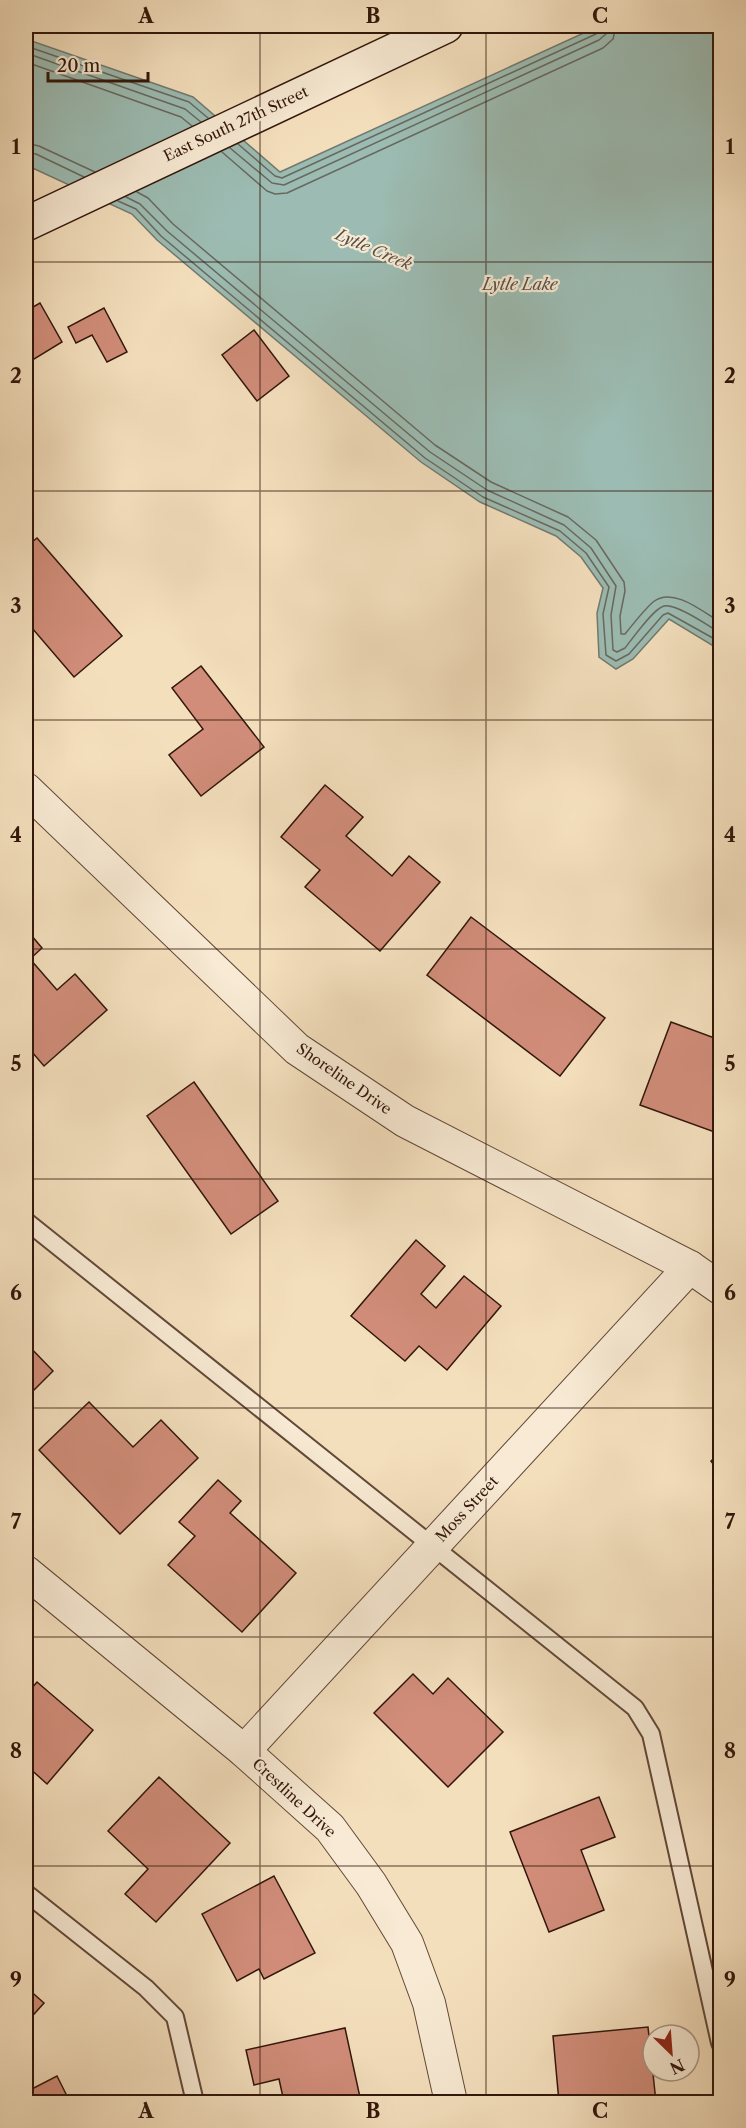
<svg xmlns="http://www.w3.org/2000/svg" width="746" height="2128" font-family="'Libre Caslon Text',serif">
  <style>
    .water { fill: #9cbcb3; stroke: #727a70; stroke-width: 1.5 }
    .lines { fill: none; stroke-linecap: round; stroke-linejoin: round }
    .shore { stroke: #67695f; stroke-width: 1.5 }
    .building { fill: #d18d7a; stroke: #32160b; stroke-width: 1.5 }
    .lane-casing { stroke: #624838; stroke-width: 20 }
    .street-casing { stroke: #624838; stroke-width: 34 }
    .secondary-casing { stroke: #32160b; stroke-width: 36 }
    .lane { stroke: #f8ead4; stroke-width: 16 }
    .street { stroke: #f8ead4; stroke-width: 32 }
    .secondary { stroke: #f8ead4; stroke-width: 33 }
    .grid { fill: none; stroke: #32160b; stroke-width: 1.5; stroke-opacity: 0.55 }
    .labels { text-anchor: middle; stroke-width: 4.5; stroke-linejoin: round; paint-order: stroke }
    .street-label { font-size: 15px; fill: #32160b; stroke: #f8ead4 }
    .water-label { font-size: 16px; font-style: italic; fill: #575046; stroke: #f8ead4 }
    .neatline { fill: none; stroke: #32160b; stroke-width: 2 }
    .grid-label { font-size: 20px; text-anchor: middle; font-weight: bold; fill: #32160b }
  </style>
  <rect width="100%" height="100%" fill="#f4dfbd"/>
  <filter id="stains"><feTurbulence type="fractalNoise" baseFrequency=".00333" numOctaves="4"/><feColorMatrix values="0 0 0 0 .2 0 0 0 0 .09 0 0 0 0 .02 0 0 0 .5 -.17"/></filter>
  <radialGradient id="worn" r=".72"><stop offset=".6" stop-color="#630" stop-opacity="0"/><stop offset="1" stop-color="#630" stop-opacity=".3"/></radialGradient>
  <path class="water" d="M 599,26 L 720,26 L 720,650 L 669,619 L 633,659 L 616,669 L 599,657 L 597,613 L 603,588 L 581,557 L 556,536 L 480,502 L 421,462 L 157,240 L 132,214 L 26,165 L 26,39 L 193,97 L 280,172 Z"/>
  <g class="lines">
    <g class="shore">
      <path d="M 26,46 L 189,102 L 208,118"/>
      <path d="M 26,53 L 185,109 L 201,122"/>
      <path d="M 26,62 L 181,117 L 192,126"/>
      <path d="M 26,143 L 39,146 L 95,172"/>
      <path d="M 238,144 L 275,176 L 282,178 L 596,34 L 599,31 L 600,26"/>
      <path d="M 230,148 L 272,183 L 284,185 L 599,40 L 606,34 L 607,26"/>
      <path d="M 26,152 L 36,154 L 84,177"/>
      <path d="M 222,152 L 267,191 L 275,194 L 287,193 L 603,48 L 613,39 L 616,26"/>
      <path d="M 137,192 L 148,198 L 173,224 L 435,445 L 491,482 L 568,517 L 596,540 L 624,582 L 625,591 L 620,616 L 621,634 L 625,634 C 634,623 643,611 653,602 C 673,586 703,612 720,622"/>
      <path d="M 126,197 L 140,204 L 167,231 L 430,452 L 487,490 L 564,525 L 591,548 L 616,586 L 611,615 L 613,650 L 617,652 L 625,648 C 633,638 653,609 664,606 C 676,603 709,626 720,633"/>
      <path d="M 118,201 L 136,209 L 161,236 L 425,458 L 483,497 L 560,531 L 586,553 L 609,587 L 603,614 L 606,655 L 616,661 L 629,654 L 663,615 L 668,613 L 720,642"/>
    </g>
  </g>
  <g class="building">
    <path d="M 40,303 L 62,342 L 26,364 L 26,311 Z"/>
    <path d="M 104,308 L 127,352 L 107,362 L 92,335 L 76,343 L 68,327 Z"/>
    <path d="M 254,330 L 289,376 L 257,401 L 222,355 Z"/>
    <path d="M 37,538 L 122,636 L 74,677 L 26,621 L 26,547 Z"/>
    <path d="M 201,666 L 264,747 L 201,796 L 169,755 L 203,729 L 172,688 Z"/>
    <path d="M 325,785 L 363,817 L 346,836 L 392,876 L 409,856 L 440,882 L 380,951 L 305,887 L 320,870 L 281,837 Z"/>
    <path d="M 471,917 L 605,1018 L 560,1076 L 427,975 Z"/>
    <path d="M 26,929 L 42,948 L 30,959 L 57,990 L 75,974 L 107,1010 L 44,1066 L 26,1045 Z"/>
    <path d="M 671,1022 L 720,1040 L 720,1134 L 640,1105 Z"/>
    <path d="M 194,1082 L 278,1201 L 231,1234 L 147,1116 Z"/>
    <path d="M 416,1240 L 445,1266 L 421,1294 L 436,1308 L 464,1276 L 501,1306 L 447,1370 L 419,1346 L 405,1361 L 351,1316 Z"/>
    <path d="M 26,1343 L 53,1371 L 26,1398 Z"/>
    <path d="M 89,1402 L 133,1447 L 161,1420 L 198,1458 L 120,1534 L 39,1450 Z"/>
    <path d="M 720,1453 L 720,1473 L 711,1461 Z"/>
    <path d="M 218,1480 L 241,1501 L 230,1513 L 296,1573 L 242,1632 L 168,1565 L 195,1536 L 179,1522 Z"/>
    <path d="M 413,1674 L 433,1694 L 448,1678 L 503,1732 L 448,1787 L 374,1713 Z"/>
    <path d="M 37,1682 L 93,1730 L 47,1784 L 26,1765 L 26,1695 Z"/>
    <path d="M 159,1777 L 230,1843 L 156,1922 L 125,1894 L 148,1869 L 108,1831 Z"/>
    <path d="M 599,1797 L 615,1837 L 581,1850 L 604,1910 L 549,1932 L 510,1832 Z"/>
    <path d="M 274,1876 L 315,1953 L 264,1979 L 259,1969 L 237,1981 L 202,1914 Z"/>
    <path d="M 26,1987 L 44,2003 L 26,2023 Z"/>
    <path d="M 648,2027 L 656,2102 L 559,2102 L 553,2036 Z"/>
    <path d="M 345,2028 L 361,2102 L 284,2102 L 279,2079 L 254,2085 L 246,2050 Z"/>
    <path d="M 57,2076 L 70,2102 L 26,2102 L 26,2092 Z"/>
  </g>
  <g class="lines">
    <g class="lane-casing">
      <g id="lane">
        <path d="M 26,1221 L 635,1708 L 651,1734 L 720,2043"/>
        <path d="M 26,1893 L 146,1988 L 175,2017 L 195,2102"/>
      </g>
    </g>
    <g class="street-casing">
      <g id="street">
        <path d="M 26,789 L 297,1049 L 405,1121 L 690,1267 L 720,1288"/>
        <path d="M 26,1572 L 244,1751 L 330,1828 L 371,1884 L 407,1943 L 429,2003 L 451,2102"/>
        <path d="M 244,1751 L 690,1267"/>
      </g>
    </g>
    <g class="secondary-casing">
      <path id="secondary" d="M 26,224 L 446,26"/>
    </g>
    <use href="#lane" class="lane"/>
    <use href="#street" class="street"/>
    <use href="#secondary" class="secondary"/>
  </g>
  <path class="grid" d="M 260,26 L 260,2102M 486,26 L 486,2102M 26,262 L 720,262M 26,491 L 720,491M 26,720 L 720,720M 26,949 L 720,949M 26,1179 L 720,1179M 26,1408 L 720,1408M 26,1637 L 720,1637M 26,1866 L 720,1866"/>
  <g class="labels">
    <g class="street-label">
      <text transform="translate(236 124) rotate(-25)" y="5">East South 27th Street</text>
      <text transform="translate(344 1079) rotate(35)" y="5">Shoreline Drive</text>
      <text transform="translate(467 1509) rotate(-47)" y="5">Moss Street</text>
      <text transform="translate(294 1798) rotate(43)" y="5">Crestline Drive</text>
    </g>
    <g class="water-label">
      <text transform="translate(374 249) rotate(23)" y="6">Lytle Creek</text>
      <text x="520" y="290">Lytle Lake</text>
    </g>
  </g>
  <rect width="746" height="2128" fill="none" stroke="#f4dfbd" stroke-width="66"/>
  <g transform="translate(671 2053) rotate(155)"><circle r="28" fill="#f8ead4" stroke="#a99584" stroke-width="1.5"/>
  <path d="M0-4.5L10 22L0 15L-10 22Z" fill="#8f2418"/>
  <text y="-9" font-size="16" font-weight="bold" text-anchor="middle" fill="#32160b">N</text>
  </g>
  <path d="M48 72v9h100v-9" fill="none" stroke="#32160b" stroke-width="3"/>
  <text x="57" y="72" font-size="18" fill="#32160b" stroke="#f8ead4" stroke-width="4.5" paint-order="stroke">20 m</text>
  <rect x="33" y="33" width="680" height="2062" class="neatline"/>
  <g class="grid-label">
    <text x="146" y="23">A</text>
    <text x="373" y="23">B</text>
    <text x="600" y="23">C</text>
    <text x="16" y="154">1</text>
    <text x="730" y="154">1</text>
    <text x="16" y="383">2</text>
    <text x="730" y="383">2</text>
    <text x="16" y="613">3</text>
    <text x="730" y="613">3</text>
    <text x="16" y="842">4</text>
    <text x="730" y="842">4</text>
    <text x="16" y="1071">5</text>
    <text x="730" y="1071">5</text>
    <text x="16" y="1300">6</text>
    <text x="730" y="1300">6</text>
    <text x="16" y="1529">7</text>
    <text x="730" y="1529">7</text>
    <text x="16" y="1758">8</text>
    <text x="730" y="1758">8</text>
    <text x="16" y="1987">9</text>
    <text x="730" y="1987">9</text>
    <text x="146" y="2118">A</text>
    <text x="373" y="2118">B</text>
    <text x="600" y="2118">C</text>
  </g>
  <rect width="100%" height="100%" filter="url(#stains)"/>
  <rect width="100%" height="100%" fill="url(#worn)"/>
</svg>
